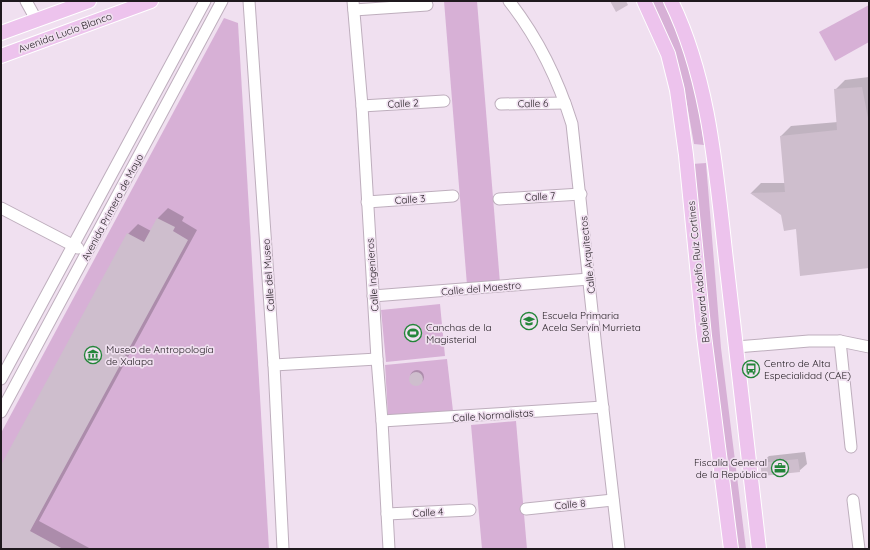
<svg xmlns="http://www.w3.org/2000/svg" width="870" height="550" font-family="Quicksand,sans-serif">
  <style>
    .green { fill: #d7b0d6 }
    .shadow { fill: #0003 }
    .building { fill: #cebecd }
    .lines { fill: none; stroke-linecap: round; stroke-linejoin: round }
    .minor-casing { stroke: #beaebd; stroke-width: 13 }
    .major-casing { stroke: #fff; stroke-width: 16 }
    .minor { stroke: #fff; stroke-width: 11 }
    .major { stroke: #edc3ed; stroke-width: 14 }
    .labels { text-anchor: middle; stroke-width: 3.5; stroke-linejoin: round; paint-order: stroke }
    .street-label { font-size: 10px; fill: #1f191e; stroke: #f0e0f0 }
    .poi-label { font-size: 10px; fill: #1f191e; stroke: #f0e0f0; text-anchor: start }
  </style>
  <rect width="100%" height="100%" fill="#f0e0f0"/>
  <g class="green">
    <path d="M 444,1 L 477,1 L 500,283 L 467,285 Z"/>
    <path d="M 651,1 L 665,1 L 675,20 L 695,82 L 704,145 L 694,144 L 683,82 L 662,24 Z"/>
    <path d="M 869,5 L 869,42 L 835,61 L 819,32 Z"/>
    <path d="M 224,18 L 238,23 L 269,549 L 1,549 L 1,433 Z"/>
    <path d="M 706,163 L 721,348 L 746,549 L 736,549 L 702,265 L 692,164 Z"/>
    <path d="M 440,304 L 445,356 L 386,362 L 381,310 Z"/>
    <path d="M 447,359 L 453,411 L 388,415 L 385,365 Z"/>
    <path d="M 516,421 L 527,549 L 482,549 L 471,425 Z"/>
  </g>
  <g class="shadow">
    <path d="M 869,77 L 869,267 L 782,214 L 751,193 L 761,183 L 785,183 L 781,136 L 791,126 L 838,122 L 835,90 L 845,80 Z"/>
    <path d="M 168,208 L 184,217 L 182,221 L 197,230 L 39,521 L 91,549 L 1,549 L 1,467 L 128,234 L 138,224 L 151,231 L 158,218 Z"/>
    <circle cx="417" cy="377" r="7"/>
    <path d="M 805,452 L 807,464 L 799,471 L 761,463 L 769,456 Z"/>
  </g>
  <g class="building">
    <path d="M 610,1 L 626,1 L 628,5 L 616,12 Z"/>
    <path d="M 862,87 L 869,123 L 869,268 L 800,276 L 796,229 L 784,231 L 781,215 L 750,193 L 785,192 L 780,136 L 837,130 L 834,89 Z"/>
    <path d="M 157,218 L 175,227 L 173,231 L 188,240 L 30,531 L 63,549 L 1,549 L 1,465 L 127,233 L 144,242 Z"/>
    <circle cx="416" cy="379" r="7"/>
    <path d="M 798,459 L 800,472 L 762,476 L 760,463 Z"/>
  </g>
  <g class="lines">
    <g class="minor-casing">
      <g id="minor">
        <path d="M 26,1 L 37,21"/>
        <path d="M 249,1 L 274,365 L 283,549"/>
        <path d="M 353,1 L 362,106 L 377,359 L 382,421 L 389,549"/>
        <path d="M 509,1 C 538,38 558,79 572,124 L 596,348 L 619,549"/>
        <path d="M 354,10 L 427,5"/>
        <path d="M 501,104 L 565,103"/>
        <path d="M 362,106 L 444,101"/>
        <path d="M 499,199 L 581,194"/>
        <path d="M 367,202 L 453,196"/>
        <path d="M 1,208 L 78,248"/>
        <path d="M 373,296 L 589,279"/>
        <path d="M 840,341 L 851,447"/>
        <path d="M 736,347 L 809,341 L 840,341 L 869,347"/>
        <path d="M 274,365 L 377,359"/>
        <path d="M 1,379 L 205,1"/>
        <path d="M 1,412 L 222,1"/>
        <path d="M 382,421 L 603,407"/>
        <path d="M 853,500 L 859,549"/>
        <path d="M 526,509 L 613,500"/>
        <path d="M 387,514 L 470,510"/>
      </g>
    </g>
    <g class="major-casing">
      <g id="major">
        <path d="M 644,1 L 668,54 L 677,90 L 686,155 L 704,336 L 731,549"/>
        <path d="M 671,1 C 710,81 716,173 726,260 C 737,356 748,453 759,549"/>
        <path d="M 1,33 L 89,1"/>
        <path d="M 1,56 L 151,1"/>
      </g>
    </g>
    <use href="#minor" class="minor"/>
    <use href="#major" class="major"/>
  </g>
  <defs>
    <g id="school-ring" transform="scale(0.9)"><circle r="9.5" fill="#f0e0f0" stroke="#238539" stroke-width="1.5"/><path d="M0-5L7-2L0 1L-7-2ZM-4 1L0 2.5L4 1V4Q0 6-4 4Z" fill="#238539"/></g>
    <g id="stadium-ring" transform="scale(0.9)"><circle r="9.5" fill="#f0e0f0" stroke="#238539" stroke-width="1.5"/><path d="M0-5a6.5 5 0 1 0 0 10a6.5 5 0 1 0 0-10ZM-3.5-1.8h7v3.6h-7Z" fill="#238539"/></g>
    <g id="museum-ring" transform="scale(0.9)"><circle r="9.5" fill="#f0e0f0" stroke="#238539" stroke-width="1.5"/><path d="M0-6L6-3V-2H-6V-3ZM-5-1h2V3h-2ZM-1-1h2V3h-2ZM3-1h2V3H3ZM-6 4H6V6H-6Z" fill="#238539"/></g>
    <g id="bus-ring" transform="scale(0.9)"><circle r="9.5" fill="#f0e0f0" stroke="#238539" stroke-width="1.5"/><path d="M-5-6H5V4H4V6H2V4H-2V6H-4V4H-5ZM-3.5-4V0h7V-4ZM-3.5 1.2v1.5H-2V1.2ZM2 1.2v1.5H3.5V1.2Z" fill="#238539"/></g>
    <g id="office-ring" transform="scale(0.9)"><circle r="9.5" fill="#f0e0f0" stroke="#238539" stroke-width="1.5"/><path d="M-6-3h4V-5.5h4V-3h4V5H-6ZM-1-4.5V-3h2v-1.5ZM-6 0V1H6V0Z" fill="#238539"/></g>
  </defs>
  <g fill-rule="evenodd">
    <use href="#school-ring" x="529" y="321"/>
    <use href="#stadium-ring" x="413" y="333"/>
    <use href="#museum-ring" x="93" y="355"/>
    <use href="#bus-ring" x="751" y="369"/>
    <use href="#office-ring" x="780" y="468"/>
  </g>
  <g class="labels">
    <g class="street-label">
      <text transform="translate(65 32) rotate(-20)" y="4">Avenida Lucio Blanco</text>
      <text transform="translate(403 103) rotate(-3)" y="4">Calle 2</text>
      <text transform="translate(533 103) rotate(-1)" y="4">Calle 6</text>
      <text transform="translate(540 196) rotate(-3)" y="4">Calle 7</text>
      <text transform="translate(410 199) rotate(-4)" y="4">Calle 3</text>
      <text transform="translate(112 207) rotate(-62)" y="4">Avenida Primero de Mayo</text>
      <text transform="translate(587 255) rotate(-96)" y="4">Calle Arquitectos</text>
      <text transform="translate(698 272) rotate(-96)" y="4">Boulevard Adolfo Ruiz Cortines</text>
      <text transform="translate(268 275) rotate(-94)" y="4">Calle del Museo</text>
      <text transform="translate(372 275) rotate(-94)" y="4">Calle Ingenieros</text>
      <text transform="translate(481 288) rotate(-5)" y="4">Calle del Maestro</text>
      <text transform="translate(493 415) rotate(-4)" y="4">Calle Normalistas</text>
      <text transform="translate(570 504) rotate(-6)" y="4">Calle 8</text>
      <text transform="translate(428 512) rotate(-3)" y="4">Calle 4</text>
    </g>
    <g class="poi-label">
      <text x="542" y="319">Escuela Primaria<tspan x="542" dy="12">Acela Servín Murrieta</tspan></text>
      <text x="426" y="331">Canchas de la<tspan x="426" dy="12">Magisterial</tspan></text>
      <text x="106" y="353">Museo de Antropología<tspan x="106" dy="12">de Xalapa</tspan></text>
      <text x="764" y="367">Centro de Alta<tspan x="764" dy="12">Especialidad (CAE)</tspan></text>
      <text x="767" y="466" text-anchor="end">Fiscalía General<tspan x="767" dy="12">de la República</tspan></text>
    </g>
  </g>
  <rect width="870" height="550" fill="none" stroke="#1f191e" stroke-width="4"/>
</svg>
